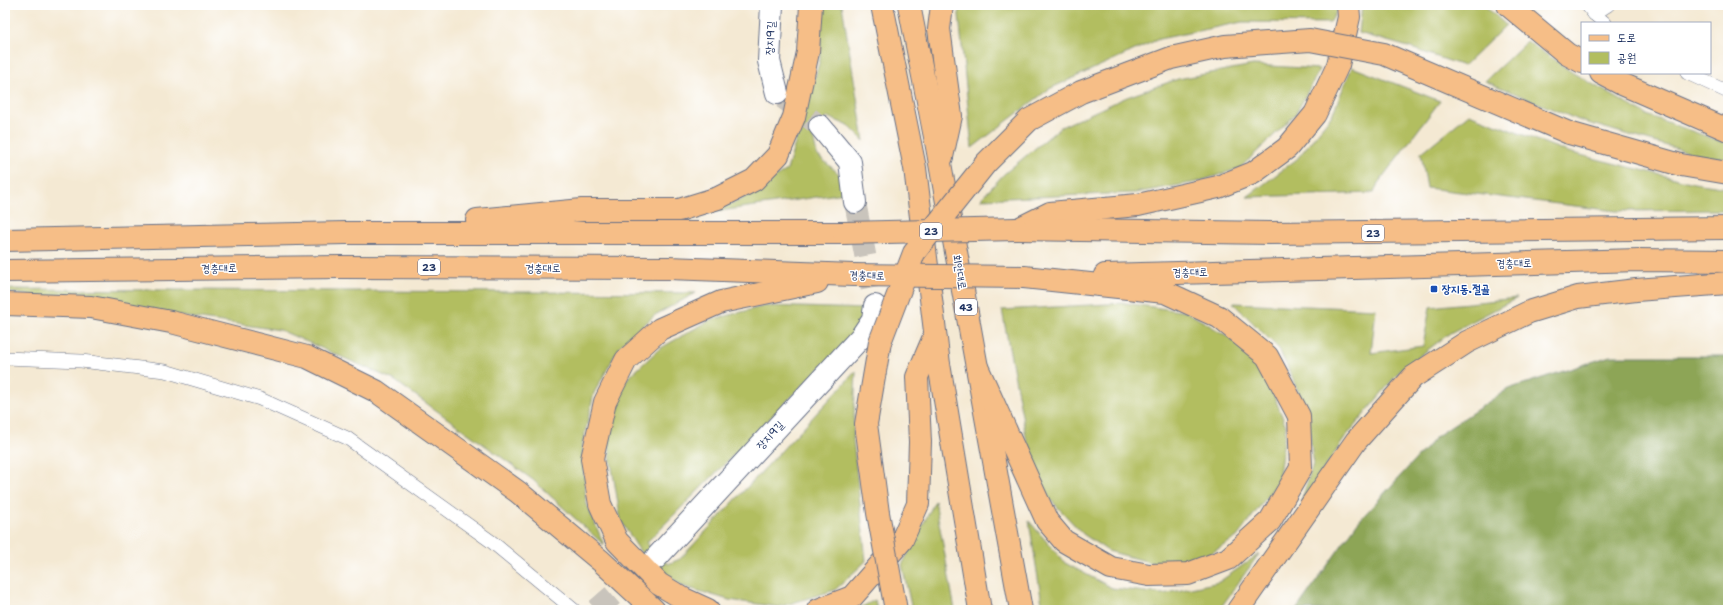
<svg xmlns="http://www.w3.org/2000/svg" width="1733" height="615" font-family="'Shantell Sans','Poor Story',sans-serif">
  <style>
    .green { fill: #b2be60; stroke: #66765f }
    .forest { fill: #8da556; stroke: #546a5a }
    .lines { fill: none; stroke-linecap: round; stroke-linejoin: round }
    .street-tunnel { stroke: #c9c4bc; stroke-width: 22; stroke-dasharray: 22 11; stroke-linecap: butt }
    .lane-casing { stroke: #677087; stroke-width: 14 }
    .street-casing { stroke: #677087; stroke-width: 24 }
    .primary-casing { stroke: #677087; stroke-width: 24 }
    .lane { stroke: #fff; stroke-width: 13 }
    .street { stroke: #fff; stroke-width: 22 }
    .primary { stroke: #f6be87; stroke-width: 22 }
    .primary-bridge-casing { stroke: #677087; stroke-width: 24; stroke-linecap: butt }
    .primary-bridge { stroke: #f6be87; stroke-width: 22 }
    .transit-dot { fill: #1a4fb4; stroke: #fff; stroke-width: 1.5 }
    .labels { text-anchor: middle; stroke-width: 3; stroke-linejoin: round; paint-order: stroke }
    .shield { fill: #fff; stroke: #5f6d8e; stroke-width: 1 }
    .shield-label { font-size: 10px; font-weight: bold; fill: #1b2f5e }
    .street-label { font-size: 11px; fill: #1b2f5e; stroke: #fff }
    .transit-label { font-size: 11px; font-weight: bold; fill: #164399; stroke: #fff; text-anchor: start }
  </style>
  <rect width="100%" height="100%" fill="#fff"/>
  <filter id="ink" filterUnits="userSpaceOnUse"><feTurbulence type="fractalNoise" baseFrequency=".025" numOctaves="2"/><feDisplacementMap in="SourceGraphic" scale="8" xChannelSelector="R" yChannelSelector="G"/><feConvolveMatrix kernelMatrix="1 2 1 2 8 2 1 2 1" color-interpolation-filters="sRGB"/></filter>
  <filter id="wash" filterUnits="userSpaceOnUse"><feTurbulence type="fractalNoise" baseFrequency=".012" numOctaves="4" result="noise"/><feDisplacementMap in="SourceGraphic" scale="16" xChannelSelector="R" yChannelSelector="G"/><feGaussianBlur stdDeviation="0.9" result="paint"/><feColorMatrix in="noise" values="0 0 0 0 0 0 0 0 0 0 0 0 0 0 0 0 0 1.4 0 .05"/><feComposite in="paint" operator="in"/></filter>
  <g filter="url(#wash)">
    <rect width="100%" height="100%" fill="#f4e9d3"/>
    <g class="green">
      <path d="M 821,5 L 842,5 L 864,141 L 849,126 L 828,117 L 812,132 L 817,155 L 844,178 L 845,193 L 692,215 L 739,201 L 787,170 L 820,60 Z"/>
      <path d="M 958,5 L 1338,5 L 1338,9 L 1330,23 L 1242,22 L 1159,39 L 1049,89 L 972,148 Z"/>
      <path d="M 1362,5 L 1484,5 L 1506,25 L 1464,66 L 1408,47 L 1359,33 Z"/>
      <path d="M 1527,41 L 1573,73 L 1647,115 L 1728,144 L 1728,159 L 1699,155 L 1581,121 L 1485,81 Z"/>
      <path d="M 1253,65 L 1320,69 L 1295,115 L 1240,168 L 1197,182 L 1135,193 L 981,199 L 1004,174 L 1061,127 L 1127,97 L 1178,79 Z"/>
      <path d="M 1352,67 L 1440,101 L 1378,183 L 1374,193 L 1247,197 L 1297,159 L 1332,115 Z"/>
      <path d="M 1469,114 L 1568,152 L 1694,183 L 1728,188 L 1728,210 L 1616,211 L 1427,188 L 1421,153 Z"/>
      <path d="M 5,289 L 696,293 L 655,315 L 620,346 L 594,393 L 582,446 L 586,502 L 604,545 L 533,480 L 394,380 L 280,330 L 5,292 Z"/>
      <path d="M 1517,298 L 1450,333 L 1400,371 L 1347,435 L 1301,502 L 1313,464 L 1308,413 L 1279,349 L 1233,303 L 1376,309 L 1371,353 L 1423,346 L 1430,307 Z"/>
      <path d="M 1125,303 L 1187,312 L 1229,337 L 1264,370 L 1286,426 L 1278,482 L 1237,537 L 1205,557 L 1164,566 L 1108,551 L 1083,534 L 1048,497 L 1031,463 L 1002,310 Z"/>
      <path d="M 765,306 L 868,309 L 863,325 L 647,542 L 651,550 L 668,564 L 680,559 L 856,371 L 853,439 L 866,561 L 835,590 L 779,607 L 729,600 L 682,586 L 641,553 L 621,521 L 611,462 L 607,426 L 624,382 L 659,349 L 710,320 Z"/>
      <path d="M 935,501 L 955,610 L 912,610 L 902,565 Z"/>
      <path d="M 1029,521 L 1065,563 L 1112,588 L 1163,594 L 1219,582 L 1259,554 L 1219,610 L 1043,610 Z"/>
      <path d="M 875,600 L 877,610 L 856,610 Z"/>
    </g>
    <path class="forest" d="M 1610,356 L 1728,356 L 1728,610 L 1296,610 L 1358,522 L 1437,436 L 1508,389 Z"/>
  </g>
  <g filter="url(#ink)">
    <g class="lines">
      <g class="street-tunnel">
        <path d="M 783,98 L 820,126"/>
        <path d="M 855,202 L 875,306"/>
        <path d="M 596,610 L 656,558"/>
      </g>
      <g class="lane-casing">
        <g id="lane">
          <path d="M 1587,5 L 1594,14 L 1608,5"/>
          <path d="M 1594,14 L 1605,23"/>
          <path d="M 1687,73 L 1728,92"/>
          <path d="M 5,358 L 81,361 L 165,371 L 260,399 L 347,438 L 492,542 L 574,610"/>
        </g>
      </g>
      <g class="street-casing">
        <g id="street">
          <path d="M 772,5 L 769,61 L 777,93"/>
          <path d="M 820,126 L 850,162 L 855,202"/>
          <path d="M 656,558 L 861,337 L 873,319 L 875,306"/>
        </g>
      </g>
      <g class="primary-casing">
        <g id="primary">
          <path d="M 882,5 L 915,168 L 939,364 L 980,610"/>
          <path d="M 909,5 L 937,147 L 1021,610"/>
          <path d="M 1508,5 L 1567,54 L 1582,62"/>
          <path d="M 1601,73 L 1622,84 L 1728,130"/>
          <path d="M 1569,133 L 1681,165 L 1728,173"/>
          <path d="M 942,157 L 951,116 L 939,29 L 942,5"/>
          <path d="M 477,220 L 582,210 L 679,210 L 718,198 L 754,180 L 778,155 L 794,117 L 808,52 L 811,5"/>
          <path d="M 1022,227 L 1050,213 L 1138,205 L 1218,187 L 1253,173 L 1287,148 L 1315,114 L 1338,65 L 1349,17 L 1348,5"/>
          <path d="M 1017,229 L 1270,233 L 1728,228"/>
          <path d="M 5,240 L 346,233 L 844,233"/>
          <path d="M 5,271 L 340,267 L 668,268 L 853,275"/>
          <path d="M 1105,275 L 1639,260 L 1728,261"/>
          <path d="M 5,304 L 91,307 L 171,322 L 307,357 L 376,391 L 518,492 L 601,561 L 654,610"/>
          <path d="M 977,367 L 1047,521 L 1064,541 L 1111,568 L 1149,575 L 1188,574 L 1228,559 L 1270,521 L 1301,468 L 1299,416 L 1267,356 L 1219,317 L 1165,292 L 1024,277"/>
          <path d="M 708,610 L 684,599 L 659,584 L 617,541 L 600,504 L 592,459 L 605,402 L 626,360 L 660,329 L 721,302 L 817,282"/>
          <path d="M 818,610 L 852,597 L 902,540 L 918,504 L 920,442 L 917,377 L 934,337"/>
          <path d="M 1238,610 L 1356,441 L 1413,377 L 1467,342 L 1529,312 L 1578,297 L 1636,290 L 1728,283"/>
        </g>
      </g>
      <use href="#lane" class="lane"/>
      <use href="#street" class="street"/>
      <use href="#primary" class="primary"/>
      <g class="primary-bridge-casing">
        <g id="primary-bridge">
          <path d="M 844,233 L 1017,229"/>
          <path d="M 853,275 L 1024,277"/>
          <path d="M 896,610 L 878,513 L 866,424 L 880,342 L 914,253 L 986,163 L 1029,120 L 1081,92 L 1171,58 L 1225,46 L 1310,40 L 1384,54 L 1569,133"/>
        </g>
      </g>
      <use href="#primary-bridge" class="primary-bridge"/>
    </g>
  </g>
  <rect class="transit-dot" x="1430" y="285" width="8" height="8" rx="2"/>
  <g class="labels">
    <g class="shield">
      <rect x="920" y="223" width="22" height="16" rx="3"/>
      <rect x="1362" y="225" width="22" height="16" rx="3"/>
      <rect x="418" y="259" width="22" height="16" rx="3"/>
      <rect x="955" y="299" width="22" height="16" rx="3"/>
    </g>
    <g class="shield-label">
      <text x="931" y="235">23</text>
      <text x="1373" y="237">23</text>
      <text x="429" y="271">23</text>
      <text x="966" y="311">43</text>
    </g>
    <g class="street-label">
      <text transform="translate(770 38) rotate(-87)" y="4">장지9길</text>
      <text transform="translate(1514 263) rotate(-2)" y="4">경충대로</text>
      <text transform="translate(219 268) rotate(-1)" y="4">경충대로</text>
      <text x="543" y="272">경충대로</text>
      <text transform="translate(960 272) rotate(80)" y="4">회안대로</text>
      <text transform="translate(1190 272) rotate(-2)" y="4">경충대로</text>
      <text transform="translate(867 275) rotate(1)" y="4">경충대로</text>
      <text transform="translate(770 435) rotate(-47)" y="4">장지9길</text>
    </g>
    <g class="transit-label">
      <text x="1442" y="293">장지동.절골</text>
    </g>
  </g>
  <rect width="1733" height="615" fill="none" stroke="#fff" stroke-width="20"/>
  <rect x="1581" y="22" width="130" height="52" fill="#ffffff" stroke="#a4acbf"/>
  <rect x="1589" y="35" width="20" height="6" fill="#f6be87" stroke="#a4acbf"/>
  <text x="1617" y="42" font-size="12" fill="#1b2f5e">도로</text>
  <rect x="1589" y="52" width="20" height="12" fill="#b2be60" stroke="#a4acbf"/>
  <text x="1617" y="62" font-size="12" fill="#1b2f5e">공원</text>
</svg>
